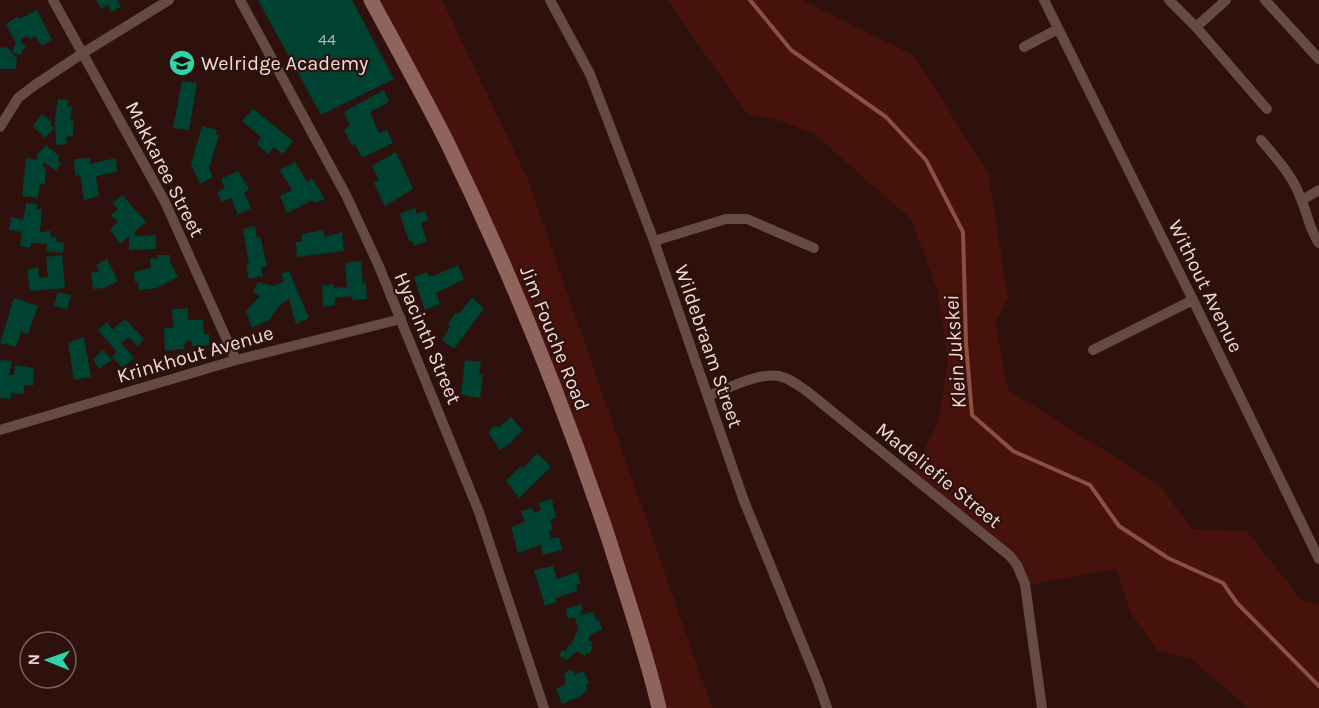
<svg xmlns="http://www.w3.org/2000/svg" width="1319" height="708" font-family="Karla,sans-serif">
  <style>
    .green { fill: #46120b }
    .lines { fill: none; stroke-linecap: round; stroke-linejoin: round }
    .stream { stroke: #8b4f43; stroke-width: 4 }
    .building { fill: #004232 }
    .street { stroke: #654a45; stroke-width: 10 }
    .secondary { stroke: #8f645c; stroke-width: 15 }
    .labels { text-anchor: middle; stroke-width: 4.5; stroke-linejoin: round; paint-order: stroke }
    .number-label { font-size: 16px; fill: #b4b5ad }
    .poi-label { font-size: 20px; fill: #f0dbd6; stroke: #2e110c; text-anchor: start }
    .street-label { font-size: 20px; fill: #f0dbd6; stroke: #2e110c }
    .water-label { font-size: 21px; font-style: italic; fill: #fbd4cc; stroke: #2e110c }
  </style>
  <rect width="100%" height="100%" fill="#2e110c"/>
  <g class="green">
    <path d="M 373,0 L 442,0 L 528,180 L 712,708 L 659,708 L 571,422 Z"/>
    <path d="M 667,0 L 802,0 L 913,55 L 988,172 L 1008,297 L 995,323 L 1008,390 L 1161,486 L 1191,529 L 1247,531 L 1302,601 L 1319,604 L 1319,708 L 1248,708 L 1191,659 L 1157,650 L 1130,612 L 1116,569 L 1022,586 L 1018,571 L 1002,550 L 912,475 L 938,422 L 948,361 L 937,289 L 911,219 L 814,134 L 778,120 L 748,115 Z"/>
  </g>
  <g class="lines">
    <path class="stream" d="M 750,0 L 791,50 L 886,117 L 926,160 L 963,232 L 966,343 L 972,415 L 1013,451 L 1090,485 L 1119,526 L 1168,558 L 1223,583 L 1237,603 L 1319,686"/>
  </g>
  <g class="building">
    <path d="M 96,0 L 117,0 L 121,7 L 111,12 L 108,5 L 101,9 Z"/>
    <path d="M 258,0 L 352,0 L 394,79 L 321,115 Z"/>
    <path d="M 37,10 L 52,40 L 42,46 L 35,36 L 30,39 L 28,36 L 21,39 L 21,43 L 26,46 L 20,55 L 12,52 L 16,43 L 6,24 L 17,17 L 19,19 Z"/>
    <path d="M 7,47 L 17,59 L 16,69 L 0,69 L 0,48 Z"/>
    <path d="M 182,81 L 197,83 L 189,130 L 173,128 Z"/>
    <path d="M 384,90 L 389,102 L 370,112 L 379,133 L 387,130 L 393,143 L 362,158 L 355,144 L 352,146 L 344,130 L 350,126 L 344,112 Z"/>
    <path d="M 58,99 L 69,100 L 67,106 L 72,107 L 70,120 L 74,121 L 73,136 L 66,137 L 67,144 L 56,145 L 55,119 Z"/>
    <path d="M 253,109 L 293,141 L 283,154 L 274,147 L 268,154 L 257,144 L 261,137 L 242,121 Z"/>
    <path d="M 42,114 L 52,122 L 50,125 L 54,128 L 45,138 L 33,126 Z"/>
    <path d="M 202,126 L 217,130 L 216,135 L 219,135 L 209,168 L 213,177 L 200,184 L 191,164 Z"/>
    <path d="M 46,145 L 59,156 L 58,160 L 61,163 L 56,171 L 43,161 L 43,167 L 46,167 L 45,184 L 40,184 L 38,198 L 22,196 L 26,158 L 38,160 L 36,156 Z"/>
    <path d="M 396,152 L 413,189 L 385,206 L 374,183 L 379,180 L 372,166 Z"/>
    <path d="M 90,158 L 90,164 L 116,158 L 117,172 L 96,176 L 99,196 L 84,200 L 80,175 L 75,176 L 74,159 Z"/>
    <path d="M 295,162 L 307,182 L 312,178 L 325,199 L 315,203 L 313,200 L 287,213 L 280,196 L 292,190 L 280,170 Z"/>
    <path d="M 238,171 L 249,189 L 244,192 L 251,208 L 238,215 L 231,198 L 222,202 L 217,192 L 225,188 L 221,179 Z"/>
    <path d="M 122,195 L 146,222 L 134,232 L 136,236 L 156,235 L 156,249 L 129,250 L 129,236 L 120,244 L 110,229 L 118,222 L 111,215 L 118,209 L 113,203 Z"/>
    <path d="M 26,203 L 38,204 L 36,209 L 42,209 L 40,232 L 51,231 L 50,237 L 57,238 L 56,242 L 64,243 L 63,253 L 46,251 L 47,244 L 31,243 L 30,248 L 20,246 L 22,232 L 9,230 L 11,217 L 23,220 Z"/>
    <path d="M 415,208 L 417,214 L 425,211 L 428,220 L 421,223 L 427,241 L 414,246 L 412,241 L 409,241 L 400,214 Z"/>
    <path d="M 255,226 L 257,238 L 260,236 L 267,266 L 261,268 L 263,276 L 249,279 L 246,265 L 249,264 L 243,229 Z"/>
    <path d="M 323,230 L 325,237 L 342,232 L 344,251 L 297,257 L 296,242 L 302,242 L 302,234 Z"/>
    <path d="M 62,255 L 65,288 L 30,291 L 27,270 L 38,267 L 39,278 L 48,277 L 46,257 Z"/>
    <path d="M 157,255 L 170,255 L 170,262 L 178,277 L 157,288 L 139,290 L 138,282 L 135,282 L 134,272 L 151,268 L 150,258 L 158,259 Z"/>
    <path d="M 107,259 L 118,281 L 104,288 L 93,289 L 91,273 L 100,271 L 96,265 Z"/>
    <path d="M 361,261 L 363,284 L 366,283 L 367,299 L 352,300 L 352,296 L 335,298 L 335,305 L 323,307 L 322,286 L 334,284 L 334,288 L 347,287 L 345,263 Z"/>
    <path d="M 458,265 L 464,279 L 436,293 L 440,304 L 425,310 L 414,277 L 427,272 L 429,276 L 433,276 Z"/>
    <path d="M 289,271 L 309,318 L 296,324 L 289,299 L 281,304 L 269,320 L 252,328 L 246,311 L 260,296 L 253,292 L 258,282 L 274,286 L 284,281 L 281,274 Z"/>
    <path d="M 58,292 L 71,295 L 67,309 L 54,306 Z"/>
    <path d="M 14,298 L 38,306 L 28,334 L 21,332 L 16,347 L 0,343 Z"/>
    <path d="M 472,298 L 484,308 L 454,349 L 442,340 L 450,327 L 448,324 L 456,312 L 459,314 Z"/>
    <path d="M 188,308 L 188,320 L 203,320 L 204,334 L 209,334 L 209,345 L 192,346 L 191,340 L 185,342 L 184,349 L 165,351 L 164,329 L 174,327 L 172,310 Z"/>
    <path d="M 125,319 L 144,339 L 137,346 L 129,337 L 121,343 L 134,358 L 123,368 L 112,357 L 117,352 L 98,330 L 107,322 L 112,330 Z"/>
    <path d="M 84,337 L 91,377 L 74,380 L 68,343 Z"/>
    <path d="M 103,350 L 112,360 L 99,369 L 93,359 Z"/>
    <path d="M 0,360 L 12,361 L 9,375 L 14,375 L 15,365 L 34,368 L 33,386 L 24,385 L 24,394 L 11,393 L 11,399 L 0,398 Z"/>
    <path d="M 465,360 L 481,362 L 479,374 L 483,375 L 480,398 L 461,395 Z"/>
    <path d="M 511,417 L 523,431 L 515,437 L 512,442 L 500,450 L 489,434 L 490,430 L 494,426 L 499,427 Z"/>
    <path d="M 537,453 L 551,467 L 519,498 L 506,481 L 521,466 L 524,468 Z"/>
    <path d="M 552,499 L 556,518 L 550,520 L 553,529 L 549,531 L 551,539 L 559,537 L 562,550 L 543,555 L 541,545 L 518,553 L 511,527 L 525,522 L 521,511 L 533,508 L 534,513 L 541,510 L 539,503 Z"/>
    <path d="M 553,566 L 557,579 L 577,572 L 581,583 L 576,585 L 577,591 L 555,598 L 557,602 L 545,606 L 534,570 Z"/>
    <path d="M 581,604 L 583,610 L 580,611 L 581,615 L 593,612 L 597,621 L 599,620 L 602,630 L 591,634 L 588,640 L 592,642 L 591,646 L 593,647 L 589,654 L 587,652 L 585,656 L 577,651 L 567,660 L 559,656 L 562,650 L 566,652 L 569,644 L 571,645 L 578,629 L 575,617 L 568,619 L 565,609 Z"/>
    <path d="M 569,670 L 574,671 L 575,675 L 583,671 L 589,683 L 586,685 L 587,690 L 582,695 L 562,704 L 556,689 L 566,684 L 564,675 Z"/>
  </g>
  <g class="lines">
    <g class="street">
      <path d="M 53,0 L 165,202 L 236,360"/>
      <path d="M 240,0 L 347,197 L 378,264 L 479,512 L 544,708"/>
      <path d="M 550,0 L 590,74 L 654,241 L 744,501 L 818,682 L 827,708"/>
      <path d="M 1044,0 L 1193,300 L 1319,559"/>
      <path d="M 1169,0 L 1196,27 L 1226,0"/>
      <path d="M 1265,0 L 1319,59"/>
      <path d="M 1196,27 L 1267,109"/>
      <path d="M 1024,47 L 1058,29"/>
      <path d="M 0,127 L 18,98 L 35,85 L 83,53 L 169,0"/>
      <path d="M 1261,140 C 1277,159 1293,176 1301,199 C 1308,215 1309,229 1319,243"/>
      <path d="M 1302,200 L 1319,190"/>
      <path d="M 654,241 L 726,219 L 747,219 L 814,248"/>
      <path d="M 1093,350 L 1193,300"/>
      <path d="M 708,396 C 727,389 759,372 779,376 C 790,378 799,386 808,392 L 1010,556 L 1017,565 L 1025,584 L 1042,708"/>
      <path d="M 0,430 L 236,360 L 401,319"/>
    </g>
    <path class="secondary" d="M 371,0 C 396,46 422,93 446,140 C 509,269 565,407 610,543 C 627,598 646,652 659,708"/>
  </g>
  <defs>
    <g id="school-disc" transform="scale(1.35)"><circle r="9.5" fill="#31d4a9" stroke="#2e110c"/><path d="M0-5L7-2L0 1L-7-2ZM-4 1L0 2.5L4 1V4Q0 6-4 4Z" fill="#111"/></g>
  </defs>
  <g fill-rule="evenodd">
    <use href="#school-disc" x="182" y="63"/>
  </g>
  <g class="labels">
    <g class="number-label">
      <text x="327" y="45">44</text>
    </g>
    <g class="poi-label">
      <text x="201" y="70">Welridge Academy</text>
    </g>
    <g class="street-label">
      <text transform="translate(165 169) rotate(63)" y="7">Makkaree Street</text>
      <text transform="translate(1206 286) rotate(64)" y="7">Without Avenue</text>
      <text transform="translate(428 338) rotate(67)" y="7">Hyacinth Street</text>
      <text transform="translate(555 338) rotate(68)" y="7">Jim Fouche Road</text>
      <text transform="translate(709 346) rotate(71)" y="7">Wildebraam Street</text>
      <text transform="translate(195 354) rotate(-16)" y="7">Krinkhout Avenue</text>
      <text transform="translate(939 475) rotate(39)" y="7">Madeliefie Street</text>
    </g>
    <g class="water-label">
      <text transform="translate(955 352) rotate(-94)" y="7">Klein Jukskei</text>
    </g>
  </g>
  <g transform="translate(48 660) rotate(271)"><circle r="28" fill="#2e110c" stroke="#7c625d" stroke-width="1.5"/>
  <path d="M0-4.5L10 22L0 15L-10 22Z" fill="#31d4a9"/>
  <text y="-9" font-size="16" font-weight="bold" text-anchor="middle" fill="#f0dbd6">N</text>
  </g>
</svg>
